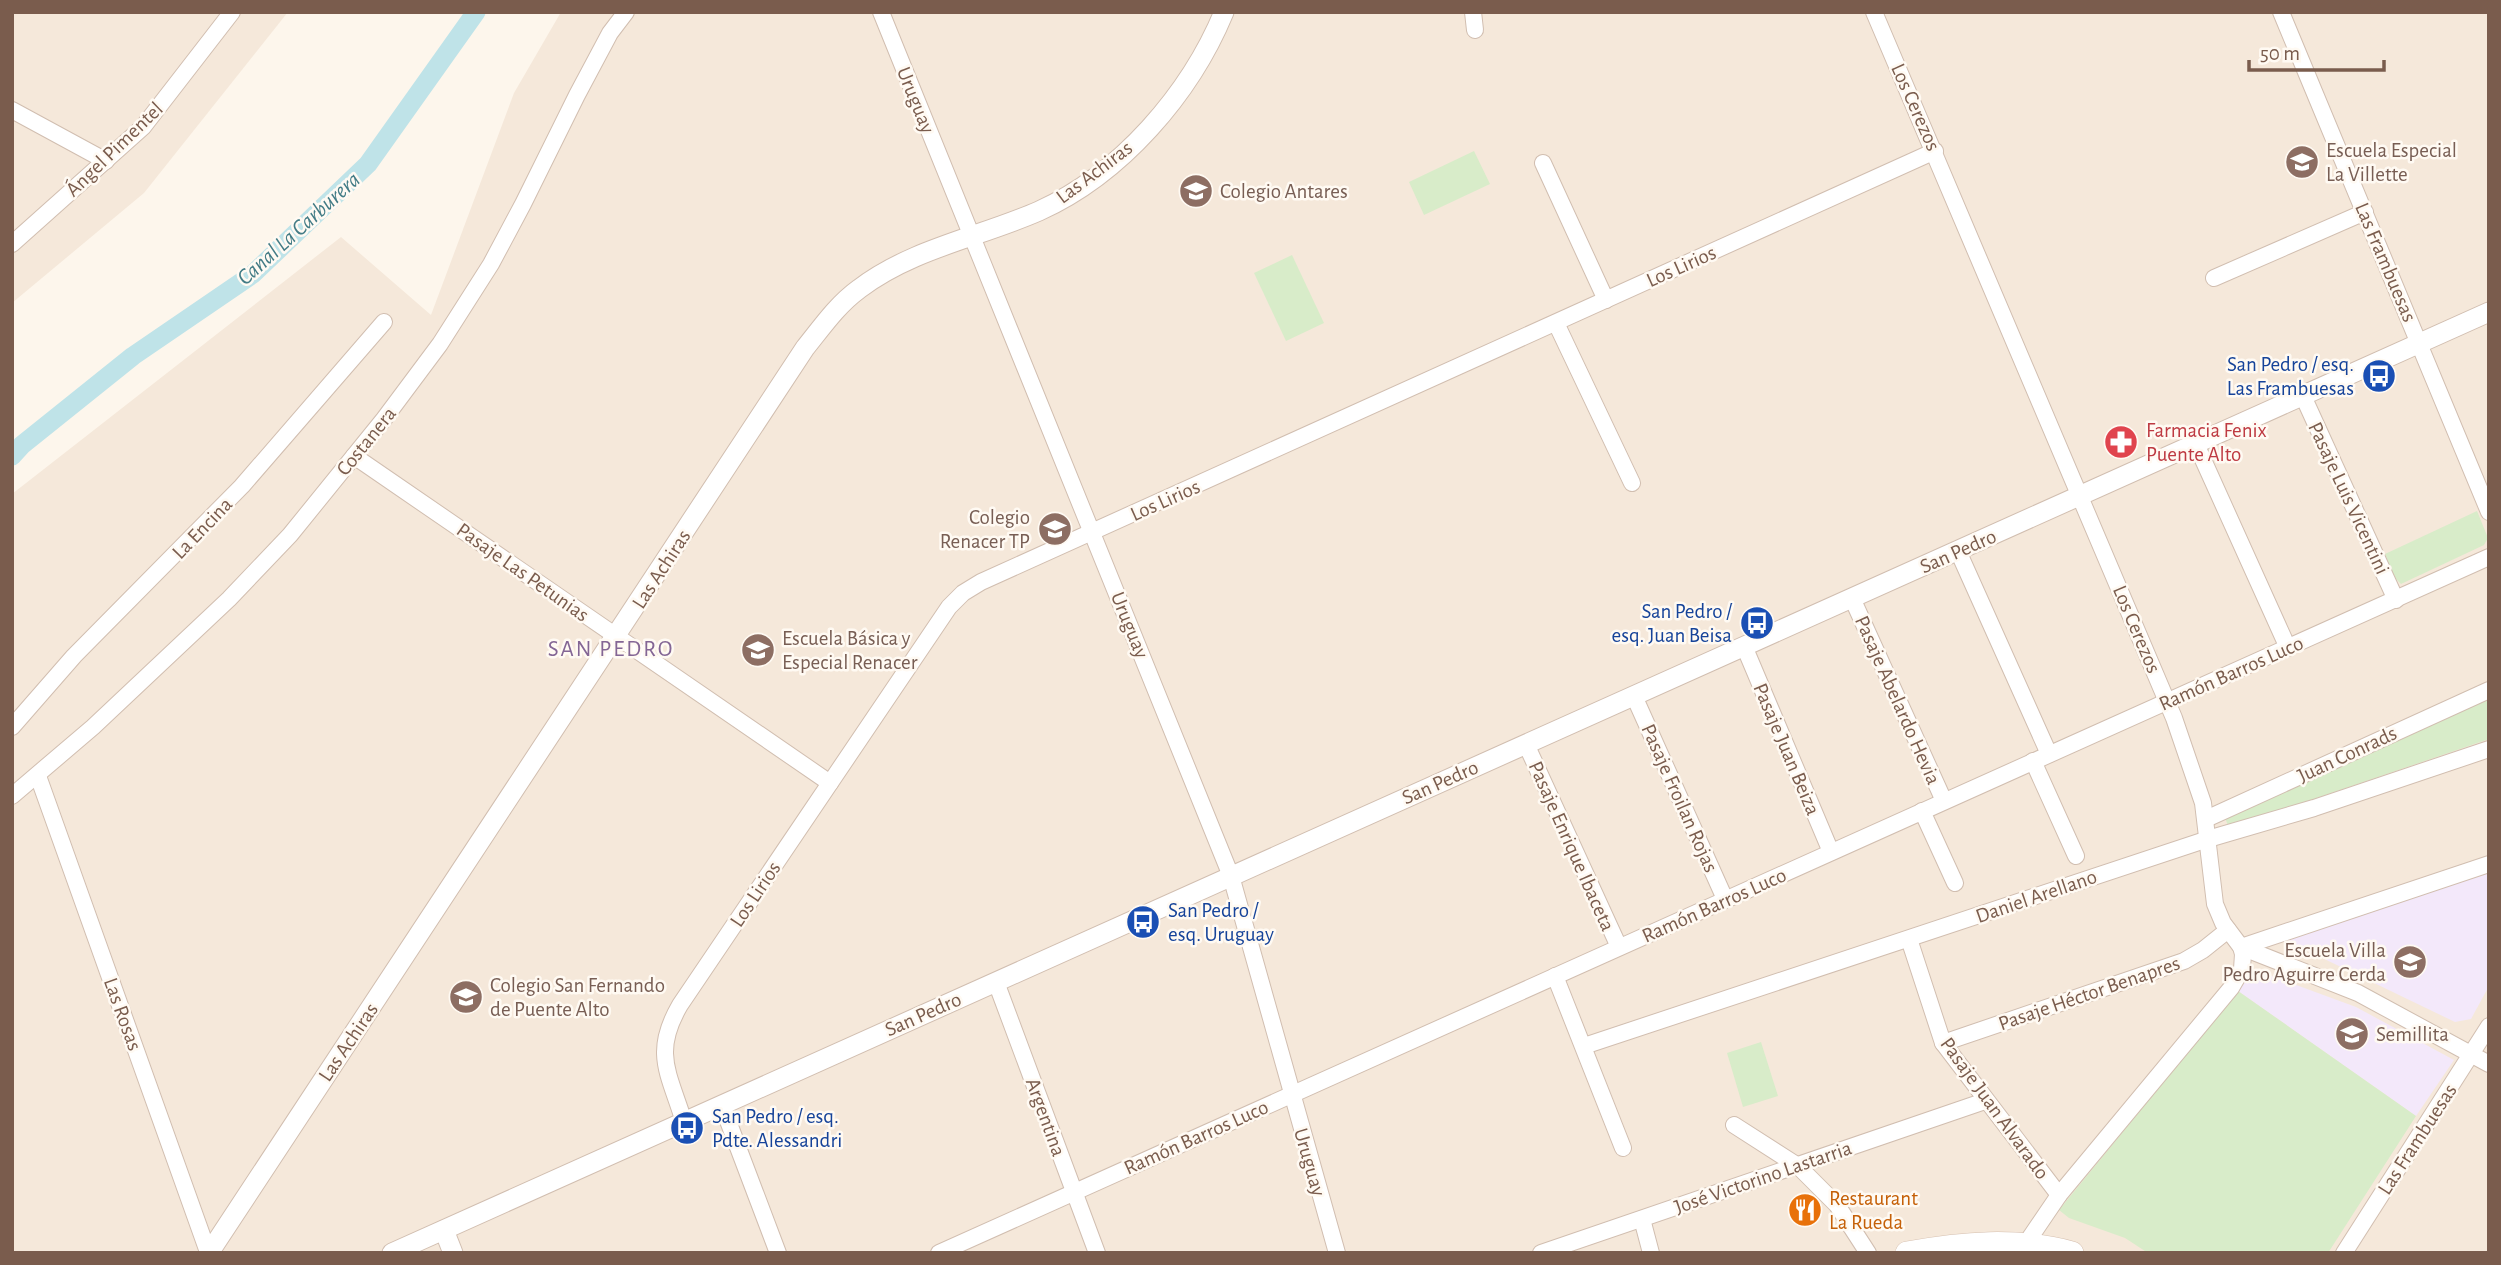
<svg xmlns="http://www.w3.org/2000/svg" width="2501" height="1265" font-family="'Alegreya Sans',sans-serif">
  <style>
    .residential { fill: #f5e8da }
    .education { fill: #f3e8fa }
    .green { fill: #d8ecc9 }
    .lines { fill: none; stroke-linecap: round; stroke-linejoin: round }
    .canal { stroke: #bfe3e8; stroke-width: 19 }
    .minor-casing { stroke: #d1beb0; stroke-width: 18 }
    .tertiary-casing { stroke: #d1beb0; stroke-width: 21 }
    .secondary-casing { stroke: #d6c0b0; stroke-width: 24 }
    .minor { stroke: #fff; stroke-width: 16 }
    .tertiary { stroke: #fff; stroke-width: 19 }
    .secondary { stroke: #fff; stroke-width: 23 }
    .labels { text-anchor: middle; stroke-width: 5; stroke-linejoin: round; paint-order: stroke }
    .street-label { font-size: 21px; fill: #7a5c4d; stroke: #fffaf3 }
    .education-label { font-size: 21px; fill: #785e54; stroke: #fffaf3; text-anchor: start }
    .transit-label { font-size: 21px; fill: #164399; stroke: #fffaf3; text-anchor: end }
    .health-label { font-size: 21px; fill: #be3a42; stroke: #fffaf3; text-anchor: start }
    .food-label { font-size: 21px; fill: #c56008; stroke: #fffaf3; text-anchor: start }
    .water-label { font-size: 23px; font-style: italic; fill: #437c86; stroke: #fffaf3 }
    .neighbourhood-label { font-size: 23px; letter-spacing: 2px; fill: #846695; stroke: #fffaf3 }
  </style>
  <rect width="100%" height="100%" fill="#fdf6ec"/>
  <g class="residential">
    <path d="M 12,12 L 288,12 L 144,193 L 12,303 Z"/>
    <path d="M 561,12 L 2489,12 L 2489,1253 L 12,1253 L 12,494 L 341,237 L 431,315 L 514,93 Z"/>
  </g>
  <g class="education">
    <path d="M 2489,871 L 2489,986 L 2471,1019 L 2455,1022 L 2281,938 Z"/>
    <path d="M 2255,970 L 2356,1007 L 2454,1060 L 2416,1116 L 2238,991 Z"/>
  </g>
  <g class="green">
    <path d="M 1474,151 L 1490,184 L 1424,215 L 1409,182 Z"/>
    <path d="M 1292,255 L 1324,323 L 1286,341 L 1254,273 Z"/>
    <path d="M 2477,511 L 2488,538 L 2484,545 L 2401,584 L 2395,578 L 2385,554 Z"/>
    <path d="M 2489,698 L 2489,739 L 2229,828 L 2225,818 Z"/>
    <path d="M 2238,991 L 2416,1116 L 2328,1253 L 2148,1253 L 2125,1238 L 2069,1218 L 2059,1210 Z"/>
    <path d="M 1761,1042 L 1778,1096 L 1743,1107 L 1727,1053 Z"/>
  </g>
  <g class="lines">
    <path class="canal" d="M 12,456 L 22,445 L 133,356 L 253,274 L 368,164 L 476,12"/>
    <g class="minor-casing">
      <g id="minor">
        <path d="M 881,12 L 1231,876 L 1337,1253"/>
        <path d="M 1473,12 L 1475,30"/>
        <path d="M 1874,12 L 2174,718 L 2203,803 L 2215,904 L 2223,923 L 2241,947 L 2243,954 L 2242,969 L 2231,988 L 2059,1195 L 2025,1245"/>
        <path d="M 2281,12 L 2489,512"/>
        <path d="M 12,110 L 106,161"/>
        <path d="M 1543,163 L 1606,300"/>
        <path d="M 12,244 L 143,127 L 232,12"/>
        <path d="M 2214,278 L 2365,212"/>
        <path d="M 1556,323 L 1632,483"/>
        <path d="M 2303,396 L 2396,600"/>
        <path d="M 2196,444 L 2288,648"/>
        <path d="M 354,456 L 830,783"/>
        <path d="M 1958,551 L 2049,754"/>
        <path d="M 1852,598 L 1944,801"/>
        <path d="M 1744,646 L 1831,852"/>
        <path d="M 1634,696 L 1725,899"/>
        <path d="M 12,727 L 74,656 L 242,486 L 384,322"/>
        <path d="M 1526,744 L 1619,947"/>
        <path d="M 2033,761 L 2076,856"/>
        <path d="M 38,776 L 208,1252"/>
        <path d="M 12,796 L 93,727 L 229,599 L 290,535 L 384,419 L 440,344 L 491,264 L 523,204 L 577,95 L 610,33 L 626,12"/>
        <path d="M 1922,811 L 1955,883"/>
        <path d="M 2206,819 L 2489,690"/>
        <path d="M 1909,939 L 1943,1043 L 2059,1195"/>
        <path d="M 2241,947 L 2358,993 L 2489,1064"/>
        <path d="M 2241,947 L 2489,864"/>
        <path d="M 1555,976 L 1623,1148"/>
        <path d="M 996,982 L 1097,1253"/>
        <path d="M 1943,1043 L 2184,961 L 2203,950 L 2228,930"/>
        <path d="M 1584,1046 L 2208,839 L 2314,808 L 2489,749"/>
        <path d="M 722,1105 L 778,1253"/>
        <path d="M 684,1122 C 669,1073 652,1053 680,1005 L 949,607 L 963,593 L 981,582 L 1935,151"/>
        <path d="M 1734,1125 L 1798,1166 L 1837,1205 L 1868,1253"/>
        <path d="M 1642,1219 L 1651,1253"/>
        <path d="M 939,1253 L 2489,557"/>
        <path d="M 1541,1253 L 1985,1101"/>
        <path d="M 2344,1253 L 2489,1026"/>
      </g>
    </g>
    <g class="tertiary-casing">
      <g id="tertiary">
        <path d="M 444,1230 L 453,1253"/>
        <path d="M 209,1253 L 805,348 C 822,327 837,305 859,289 C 911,249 980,237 1039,211 C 1121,174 1190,94 1224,12"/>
        <path d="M 392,1253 L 2489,312"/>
      </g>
    </g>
    <g class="secondary-casing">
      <path id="secondary" d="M 1907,1253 C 1962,1243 2017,1238 2072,1253"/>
    </g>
    <use href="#minor" class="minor"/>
    <use href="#tertiary" class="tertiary"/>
    <use href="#secondary" class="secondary"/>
  </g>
  <defs>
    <g id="school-disc" transform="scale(1.75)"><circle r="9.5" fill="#8d6e63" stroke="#fffaf3"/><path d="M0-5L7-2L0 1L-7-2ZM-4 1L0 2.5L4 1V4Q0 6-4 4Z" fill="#fff"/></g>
    <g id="bus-disc" transform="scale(1.75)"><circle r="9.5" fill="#1a4fb4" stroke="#fffaf3"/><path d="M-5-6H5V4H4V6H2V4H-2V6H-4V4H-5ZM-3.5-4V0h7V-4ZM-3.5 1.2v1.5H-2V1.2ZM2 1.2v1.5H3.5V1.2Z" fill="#fff"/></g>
    <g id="pharmacy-disc" transform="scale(1.75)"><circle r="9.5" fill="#e0444e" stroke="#fffaf3"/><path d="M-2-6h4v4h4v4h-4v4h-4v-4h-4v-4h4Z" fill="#fff"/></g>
    <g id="restaurant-disc" transform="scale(1.75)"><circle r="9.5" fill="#e8710a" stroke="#fffaf3"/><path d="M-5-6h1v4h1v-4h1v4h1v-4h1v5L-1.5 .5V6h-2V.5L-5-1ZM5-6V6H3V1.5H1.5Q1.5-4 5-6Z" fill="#fff"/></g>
  </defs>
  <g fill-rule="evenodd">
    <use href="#school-disc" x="2302" y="162"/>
    <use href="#school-disc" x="1196" y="191"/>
    <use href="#bus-disc" x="2379" y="376"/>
    <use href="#pharmacy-disc" x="2121" y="442"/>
    <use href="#school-disc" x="1055" y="529"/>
    <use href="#bus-disc" x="1757" y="623"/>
    <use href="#school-disc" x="758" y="650"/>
    <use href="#bus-disc" x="1143" y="922"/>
    <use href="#school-disc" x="2410" y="962"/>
    <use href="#school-disc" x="466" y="997"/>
    <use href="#school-disc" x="2352" y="1034"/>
    <use href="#bus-disc" x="687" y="1128"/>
    <use href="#restaurant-disc" x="1805" y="1210"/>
  </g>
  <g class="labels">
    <g class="street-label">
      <text transform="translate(916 100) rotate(68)" y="7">Uruguay</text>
      <text transform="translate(1916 107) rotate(66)" y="7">Los Cerezos</text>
      <text transform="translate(114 149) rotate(-44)" y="7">Ángel Pimentel</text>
      <text transform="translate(1094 172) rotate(-37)" y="7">Las Achiras</text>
      <text transform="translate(2386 262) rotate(67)" y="7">Las Frambuesas</text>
      <text transform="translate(1681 266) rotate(-24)" y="7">Los Lirios</text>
      <text transform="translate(366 441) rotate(-51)" y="7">Costanera</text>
      <text transform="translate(2349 498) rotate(65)" y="7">Pasaje Luis Vicentini</text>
      <text transform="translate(1165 500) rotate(-24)" y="7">Los Lirios</text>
      <text transform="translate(202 528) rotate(-46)" y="7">La Encina</text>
      <text transform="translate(1958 551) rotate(-24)" y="7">San Pedro</text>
      <text transform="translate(661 569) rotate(-57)" y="7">Las Achiras</text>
      <text transform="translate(523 572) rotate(35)" y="7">Pasaje Las Petunias</text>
      <text transform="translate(1130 625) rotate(68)" y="7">Uruguay</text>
      <text transform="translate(2137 629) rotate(67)" y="7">Los Cerezos</text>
      <text transform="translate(2231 673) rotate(-24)" y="7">Ramón Barros Luco</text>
      <text transform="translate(1898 700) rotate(66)" y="7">Pasaje Abelardo Hevia</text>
      <text transform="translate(1787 749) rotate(67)" y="7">Pasaje Juan Beiza</text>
      <text transform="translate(2347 754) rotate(-25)" y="7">Juan Conrads</text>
      <text transform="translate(1440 782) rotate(-24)" y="7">San Pedro</text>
      <text transform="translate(1680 798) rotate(66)" y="7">Pasaje Froilan Rojas</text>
      <text transform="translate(1572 846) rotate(66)" y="7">Pasaje Enrique Ibaceta</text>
      <text transform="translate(755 894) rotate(-56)" y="7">Los Lirios</text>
      <text transform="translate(2036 896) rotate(-19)" y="7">Daniel Arellano</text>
      <text transform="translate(1714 905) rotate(-24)" y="7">Ramón Barros Luco</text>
      <text transform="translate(2089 993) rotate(-19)" y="7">Pasaje Héctor Benapres</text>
      <text transform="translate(123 1014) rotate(70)" y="7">Las Rosas</text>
      <text transform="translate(923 1014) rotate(-24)" y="7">San Pedro</text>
      <text transform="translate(348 1042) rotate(-56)" y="7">Las Achiras</text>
      <text transform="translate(1995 1108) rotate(54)" y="7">Pasaje Juan Alvarado</text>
      <text transform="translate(1046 1117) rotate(70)" y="7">Argentina</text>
      <text transform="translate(1196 1137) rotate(-24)" y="7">Ramón Barros Luco</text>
      <text transform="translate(2417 1139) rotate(-57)" y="7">Las Frambuesas</text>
      <text transform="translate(1310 1162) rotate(74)" y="7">Uruguay</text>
      <text transform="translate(1763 1177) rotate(-19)" y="7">José Victorino Lastarria</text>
    </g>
    <g class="education-label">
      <text x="2326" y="157">Escuela Especial<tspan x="2326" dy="24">La Villette</tspan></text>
      <text x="1220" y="198">Colegio Antares</text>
      <text x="1030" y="524" text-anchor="end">Colegio<tspan x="1030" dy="24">Renacer TP</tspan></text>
      <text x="782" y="645">Escuela Básica y<tspan x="782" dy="24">Especial Renacer</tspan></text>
      <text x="2386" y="957" text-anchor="end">Escuela Villa<tspan x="2386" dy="24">Pedro Aguirre Cerda</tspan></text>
      <text x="490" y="992">Colegio San Fernando<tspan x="490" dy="24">de Puente Alto</tspan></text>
      <text x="2376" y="1041">Semillita</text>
    </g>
    <g class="transit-label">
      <text x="2354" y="371">San Pedro / esq.<tspan x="2354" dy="24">Las Frambuesas</tspan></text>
      <text x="1732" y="618">San Pedro /<tspan x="1732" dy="24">esq. Juan Beisa</tspan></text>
      <text x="1168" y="917" text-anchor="start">San Pedro /<tspan x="1168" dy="24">esq. Uruguay</tspan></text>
      <text x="712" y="1123" text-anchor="start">San Pedro / esq.<tspan x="712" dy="24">Pdte. Alessandri</tspan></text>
    </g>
    <g class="health-label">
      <text x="2146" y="437">Farmacia Fenix<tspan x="2146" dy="24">Puente Alto</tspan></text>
    </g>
    <g class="food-label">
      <text x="1829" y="1205">Restaurant<tspan x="1829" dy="24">La Rueda</tspan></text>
    </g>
    <g class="water-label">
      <text transform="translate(298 228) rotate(-42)" y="8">Canal La Carburera</text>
    </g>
    <g class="neighbourhood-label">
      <text x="611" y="656">SAN PEDRO</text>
    </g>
  </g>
  <rect width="2501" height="1265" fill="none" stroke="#7a5c4d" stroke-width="28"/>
  <path d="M2249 60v10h135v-10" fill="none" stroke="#7a5c4d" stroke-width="3.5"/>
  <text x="2260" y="60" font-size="21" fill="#7a5c4d" stroke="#fffaf3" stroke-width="5" paint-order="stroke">50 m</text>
</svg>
